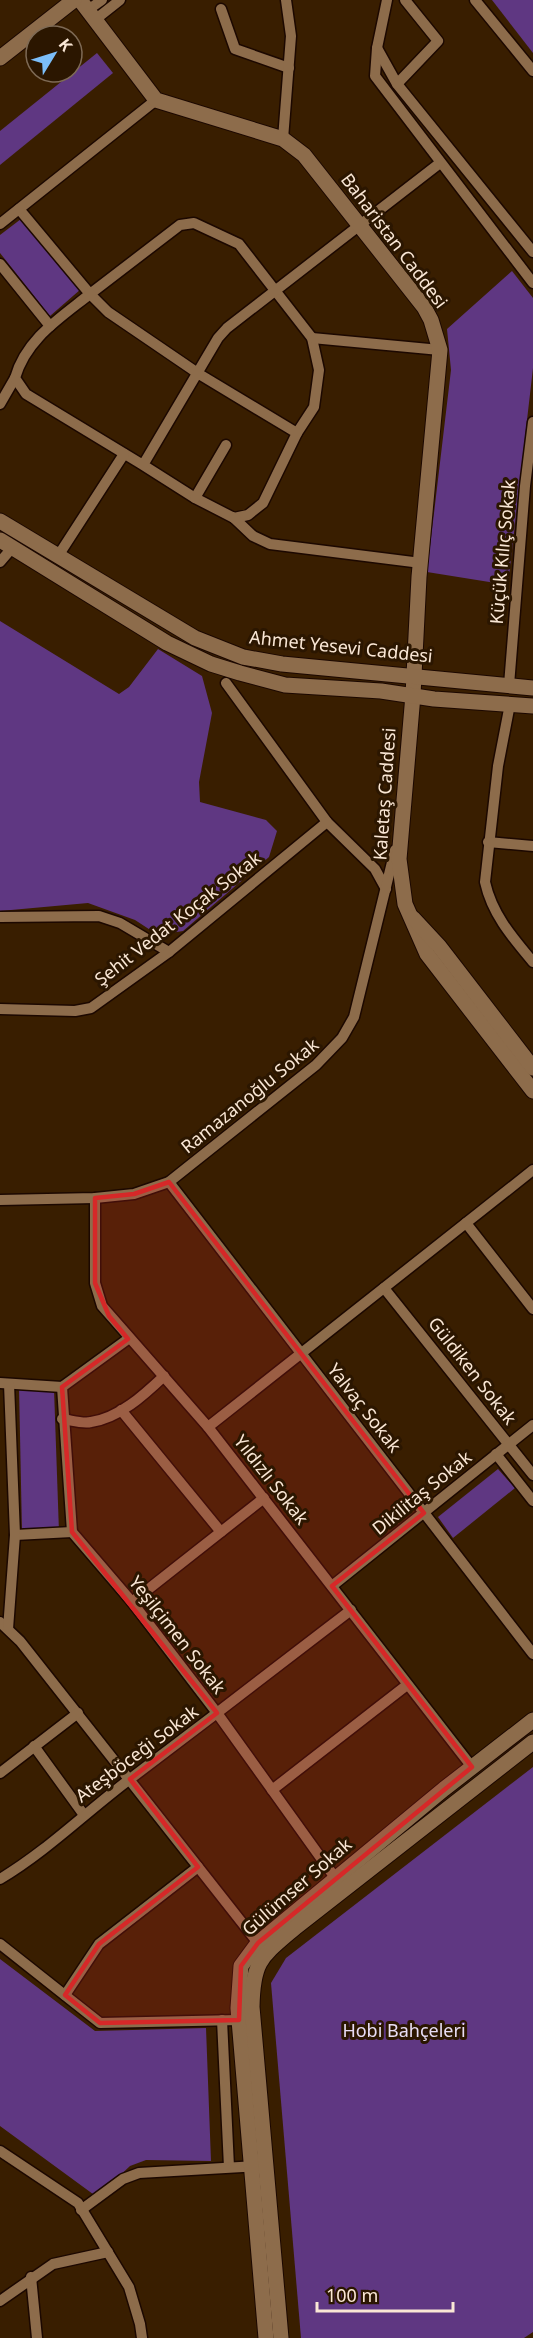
<svg xmlns="http://www.w3.org/2000/svg" width="533" height="2338" font-family="'Noto Sans',sans-serif">
  <style>
    .green { fill: #5f3782 }
    .lines { fill: none; stroke-linecap: round; stroke-linejoin: round }
    .street-casing { stroke: #1c0800; stroke-width: 13 }
    .secondary-casing { stroke: #1c0800; stroke-width: 17 }
    .street { stroke: #8d6c4b; stroke-width: 10 }
    .secondary { stroke: #8d6c4b; stroke-width: 15 }
    .marked { fill: #d62828; fill-opacity: 0.2; stroke: #d62828; stroke-width: 4.5; stroke-linejoin: round }
    .labels { text-anchor: middle; stroke-width: 6; stroke-linejoin: round; paint-order: stroke }
    .street-label { font-size: 18px; fill: #fae7d5; stroke: #2b1600 }
    .park-label { font-size: 18px; fill: #e8ddf4; stroke: #2b1600 }
  </style>
  <rect width="100%" height="100%" fill="#391e00"/>
  <g class="green">
    <path d="M 492,0 L 533,0 L 533,53 Z"/>
    <path d="M 97,53 L 113,73 L 0,165 L 0,131 Z"/>
    <path d="M 21,219 L 81,289 L 50,316 L 0,253 L 0,235 Z"/>
    <path d="M 512,271 L 533,298 L 533,368 L 508,585 L 427,572 L 451,370 L 447,329 Z"/>
    <path d="M 0,621 L 119,694 L 129,687 L 158,649 L 202,676 L 212,713 L 199,782 L 200,802 L 266,820 L 277,831 L 269,857 L 183,931 L 158,935 L 135,920 L 88,903 L 0,911 Z"/>
    <path d="M 19,1387 L 54,1389 L 59,1532 L 22,1532 Z"/>
    <path d="M 498,1469 L 515,1488 L 453,1538 L 438,1517 Z"/>
    <path d="M 533,1767 L 533,2332 L 524,2338 L 301,2338 L 271,1983 L 286,1958 Z"/>
    <path d="M 0,1959 L 95,2031 L 206,2028 L 211,2161 L 146,2160 L 130,2166 L 97,2197 L 0,2126 Z"/>
  </g>
  <g class="lines">
    <g class="street-casing">
      <g id="street">
        <path d="M 387,0 L 377,48 L 375,76 L 533,283"/>
        <path d="M 475,0 L 533,71"/>
        <path d="M 221,9 L 235,49 L 289,68"/>
        <path d="M 88,10 L 102,0"/>
        <path d="M 96,19 L 120,0"/>
        <path d="M 377,48 L 397,84 L 533,252"/>
        <path d="M 397,84 L 438,41 L 405,0"/>
        <path d="M 283,139 L 291,36 L 286,0"/>
        <path d="M 19,209 L 90,294 L 180,225 L 194,223 L 239,244 L 312,338 L 319,370 L 314,407 L 297,433"/>
        <path d="M 0,224 L 156,100"/>
        <path d="M 0,264 L 50,326"/>
        <path d="M 312,338 L 440,350"/>
        <path d="M 0,404 L 15,378"/>
        <path d="M 143,465 L 26,394 L 15,378 C 26,339 60,318 90,294 L 108,312 L 199,374 L 297,433 L 263,503 L 248,515 L 234,518 L 195,498 L 143,465 L 218,338 L 227,328 L 440,163"/>
        <path d="M 195,498 L 226,445"/>
        <path d="M 234,518 L 253,536 L 270,544 L 421,563"/>
        <path d="M 58,556 L 124,454"/>
        <path d="M 0,562 L 12,548"/>
        <path d="M 226,683 L 327,822 L 375,869 L 386,889"/>
        <path d="M 509,685 L 525,486 L 533,422"/>
        <path d="M 510,704 L 498,766 L 485,882 C 492,914 512,937 533,962"/>
        <path d="M 488,842 L 533,846"/>
        <path d="M 0,917 L 99,916 L 120,923 L 169,952"/>
        <path d="M 0,1009 L 75,1011 L 91,1008 L 169,952 L 327,822"/>
        <path d="M 169,1182 L 533,1654"/>
        <path d="M 95,1198 L 95,1283 L 102,1306 L 208,1427 L 472,1767"/>
        <path d="M 0,1200 L 95,1198 L 134,1194 L 169,1182 L 316,1065 L 342,1038 L 354,1017 L 395,850"/>
        <path d="M 466,1223 L 533,1309"/>
        <path d="M 384,1288 L 533,1475"/>
        <path d="M 0,1383 L 62,1387 L 128,1339"/>
        <path d="M 62,1387 L 72,1532 L 132,1602 L 217,1713 L 336,1879"/>
        <path d="M 121,1410 L 221,1532"/>
        <path d="M 62,1419 C 71,1420 82,1424 91,1422 C 119,1418 144,1395 164,1376"/>
        <path d="M 208,1427 L 533,1170"/>
        <path d="M 496,1454 L 533,1501"/>
        <path d="M 15,1535 L 72,1532"/>
        <path d="M 332,1586 L 533,1425"/>
        <path d="M 132,1602 L 264,1498"/>
        <path d="M 0,1622 L 20,1641 L 258,1943"/>
        <path d="M 8,1629 L 15,1535 L 9,1384"/>
        <path d="M 34,1746 L 84,1815"/>
        <path d="M 0,1773 L 78,1713"/>
        <path d="M 272,1790 L 407,1685"/>
        <path d="M 0,1879 C 47,1851 86,1812 130,1779 C 204,1723 277,1667 351,1610"/>
        <path d="M 0,1944 L 100,2023 L 239,2020"/>
        <path d="M 65,1995 L 99,1944 L 198,1867"/>
        <path d="M 222,2020 L 229,2167"/>
        <path d="M 0,2151 L 78,2203 L 129,2287 L 140,2324 L 142,2338"/>
        <path d="M 81,2210 L 123,2179 L 139,2173 L 258,2166"/>
        <path d="M 31,2277 L 37,2338"/>
        <path d="M 0,2301 L 53,2264 L 108,2252"/>
      </g>
    </g>
    <g class="secondary-casing">
      <g id="secondary">
        <path d="M 80,0 L 156,100 L 283,139 L 304,155 L 424,307 L 431,320 L 440,350 L 419,577 L 413,695 L 399,859 L 405,904 L 427,954 L 533,1091"/>
        <path d="M 0,58 L 74,0"/>
        <path d="M 0,521 L 195,638 L 243,657 L 282,664 L 533,688"/>
        <path d="M 0,540 L 167,643 L 211,664 L 240,673 L 285,685 L 381,691 L 434,699 L 533,706"/>
        <path d="M 413,918 L 439,946 L 533,1068"/>
        <path d="M 266,2338 L 238,2008 L 241,1966 L 258,1943 L 444,1789 L 533,1720"/>
        <path d="M 281,2338 L 252,2007 C 253,1960 261,1957 296,1927 L 533,1742"/>
      </g>
    </g>
    <use href="#street" class="street"/>
    <use href="#secondary" class="secondary"/>
  </g>
  <path class="marked" d="M 169,1182 L 424,1513 L 332,1586 L 472,1767 L 258,1943 L 241,1966 L 239,2020 L 100,2023 L 65,1995 L 99,1944 L 198,1867 L 130,1779 L 217,1713 L 72,1532 L 62,1387 L 128,1339 L 109,1316 L 95,1283 L 95,1198 L 134,1194 Z"/>
  <g class="labels">
    <g class="street-label">
      <text transform="translate(394 241) rotate(53)" y="6">Baharistan Caddesi</text>
      <text transform="translate(503 552) rotate(-85)" y="6">Küçük Kılıç Sokak</text>
      <text transform="translate(341 647) rotate(6)" y="6">Ahmet Yesevi Caddesi</text>
      <text transform="translate(385 794) rotate(-86)" y="6">Kaletaş Caddesi</text>
      <text transform="translate(178 919) rotate(-38)" y="6">Şehit Vedat Koçak Sokak</text>
      <text transform="translate(250 1096) rotate(-39)" y="6">Ramazanoğlu Sokak</text>
      <text transform="translate(472 1371) rotate(52)" y="6">Güldiken Sokak</text>
      <text transform="translate(364 1408) rotate(52)" y="6">Yalvaç Sokak</text>
      <text transform="translate(271 1480) rotate(52)" y="6">Yıldızlı Sokak</text>
      <text transform="translate(422 1493) rotate(-39)" y="6">Dikilitaş Sokak</text>
      <text transform="translate(177 1635) rotate(52)" y="6">Yeşilçimen Sokak</text>
      <text transform="translate(137 1754) rotate(-37)" y="6">Ateşböceği Sokak</text>
      <text transform="translate(297 1887) rotate(-41)" y="6">Gülümser Sokak</text>
    </g>
    <g class="park-label">
      <text x="404" y="2037">Hobi Bahçeleri</text>
    </g>
  </g>
  <g transform="translate(54 54) rotate(52)"><circle r="28" fill="#2b1600" stroke="#7e6a55" stroke-width="1.5"/>
  <path d="M0-4.5L10 22L0 15L-10 22Z" fill="#7cbef9"/>
  <text y="-9" font-size="16" font-weight="bold" text-anchor="middle" fill="#fae7d5">K</text>
  </g>
  <path d="M317 2302v9h136v-9" fill="none" stroke="#fae7d5" stroke-width="3"/>
  <text x="326" y="2302" font-size="18" fill="#fae7d5" stroke="#2b1600" stroke-width="4.5" paint-order="stroke">100 m</text>
</svg>
